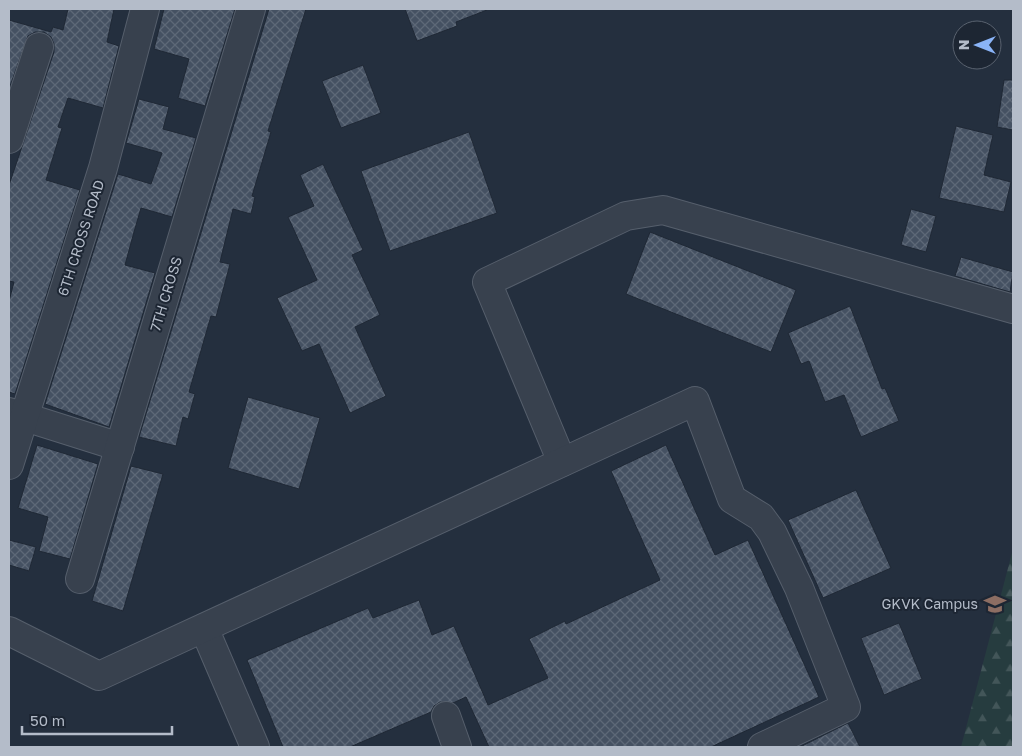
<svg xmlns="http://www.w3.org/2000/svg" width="1022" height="756" font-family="'Golos Text',sans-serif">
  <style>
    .forest { fill: url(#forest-firs) }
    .building { fill: url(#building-cross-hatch); stroke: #1f2835 }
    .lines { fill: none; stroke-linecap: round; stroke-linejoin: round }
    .minor-casing { stroke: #565f6c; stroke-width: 30 }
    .minor { stroke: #38414e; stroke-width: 28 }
    .labels { text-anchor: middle; stroke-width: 4; stroke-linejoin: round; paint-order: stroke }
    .street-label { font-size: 14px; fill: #b4bcc9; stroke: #1d2633 }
    .poi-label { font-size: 14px; fill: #b4bcc9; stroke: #1d2633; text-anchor: end }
  </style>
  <defs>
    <pattern id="forest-firs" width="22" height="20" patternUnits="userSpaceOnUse" patternTransform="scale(1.25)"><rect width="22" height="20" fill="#263c3f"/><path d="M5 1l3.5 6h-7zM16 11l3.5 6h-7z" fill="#435659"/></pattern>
    <pattern id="building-cross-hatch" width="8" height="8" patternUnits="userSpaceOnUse" patternTransform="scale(1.25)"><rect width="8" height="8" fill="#455162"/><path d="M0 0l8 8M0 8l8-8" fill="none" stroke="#5d6877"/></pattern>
  </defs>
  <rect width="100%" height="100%" fill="#242f3e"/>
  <path class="forest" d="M 1013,549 L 1013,747 L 961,747 Z"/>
  <g class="building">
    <path d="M 68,9 L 114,9 L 107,42 L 119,46 L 103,108 L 68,98 L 58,127 L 62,128 L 46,180 L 80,190 L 15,394 L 9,392 L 9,301 L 14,282 L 9,281 L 9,185 L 54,52 L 54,44 L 51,37 L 44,32 L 35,32 L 28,36 L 9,89 L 9,20 L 51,32 L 53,27 L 63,30 Z"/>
    <path d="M 164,9 L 235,9 L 205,106 L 178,98 L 189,59 L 154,49 Z"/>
    <path d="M 269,9 L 306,9 L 268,131 L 271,132 L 252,196 L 255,197 L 251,214 L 233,209 L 220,262 L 230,264 L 216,317 L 211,316 L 189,392 L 195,394 L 188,419 L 183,417 L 176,446 L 139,437 Z"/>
    <path d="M 405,9 L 486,9 L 487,10 L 456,22 L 457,26 L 417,41 Z"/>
    <path d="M 363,65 L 381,113 L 341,128 L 322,81 Z"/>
    <path d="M 1004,80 L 1013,80 L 1013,130 L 997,127 Z"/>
    <path d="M 139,99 L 169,107 L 163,129 L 196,138 L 172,217 L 141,208 L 134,232 L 125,265 L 155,273 L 109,427 L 45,404 L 118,174 L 151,184 L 162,153 L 126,143 Z"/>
    <path d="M 956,126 L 993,135 L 984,175 L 1011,182 L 1004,212 L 939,198 Z"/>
    <path d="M 469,132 L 497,213 L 390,251 L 361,171 Z"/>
    <path d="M 323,164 L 363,250 L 352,255 L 380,315 L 355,327 L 386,396 L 350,413 L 319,344 L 302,351 L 277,298 L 317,280 L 288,217 L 314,206 L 300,175 Z"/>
    <path d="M 911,209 L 936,216 L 926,252 L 901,245 Z"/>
    <path d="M 650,232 L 796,290 L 771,352 L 626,294 Z"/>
    <path d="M 961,257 L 1013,272 L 1010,292 L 955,276 Z"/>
    <path d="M 850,306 L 882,389 L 885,388 L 899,421 L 861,437 L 844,395 L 825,402 L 809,361 L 801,364 L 788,333 Z"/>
    <path d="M 248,397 L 320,418 L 299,489 L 228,468 Z"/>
    <path d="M 37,445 L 98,464 L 70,559 L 39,551 L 48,517 L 18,508 Z"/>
    <path d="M 666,445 L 715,555 L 748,540 L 819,697 L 711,747 L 489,747 L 466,697 L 453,703 L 440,702 L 434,706 L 431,712 L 350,747 L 283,747 L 247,660 L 368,608 L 373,618 L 419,600 L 432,635 L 454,626 L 488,705 L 548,678 L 529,639 L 565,621 L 566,624 L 660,580 L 611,471 Z"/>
    <path d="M 131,466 L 163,474 L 123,611 L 92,601 Z"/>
    <path d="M 856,490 L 891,568 L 823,598 L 788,520 Z"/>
    <path d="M 9,540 L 36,547 L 29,571 L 9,565 Z"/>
    <path d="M 899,623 L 922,679 L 884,695 L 861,638 Z"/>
    <path d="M 848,723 L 860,747 L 800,747 Z"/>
  </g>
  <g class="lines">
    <g class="minor-casing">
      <g id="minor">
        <path d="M 9,139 L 39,47"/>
        <path d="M 9,412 L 120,447"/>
        <path d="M 562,462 L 487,282 L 626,216 L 663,210 L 1013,309"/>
        <path d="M 9,465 L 103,168 L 145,9"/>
        <path d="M 80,579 L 251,9"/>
        <path d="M 204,628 L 255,747"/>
        <path d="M 9,631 L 99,676 L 695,401 L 732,499 L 761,517 L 772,532 L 799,588 L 846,707 L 762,747"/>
        <path d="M 446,716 L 457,747"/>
      </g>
    </g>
    <use href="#minor" class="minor"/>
  </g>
  <defs>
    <g id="university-bare" transform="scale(1.725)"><path d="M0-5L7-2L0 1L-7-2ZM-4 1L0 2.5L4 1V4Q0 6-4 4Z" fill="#8d6e63" stroke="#1d2633" stroke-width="2.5" paint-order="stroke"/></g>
  </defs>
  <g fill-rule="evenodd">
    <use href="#university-bare" x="995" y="604"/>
  </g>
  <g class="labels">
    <g class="street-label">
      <text transform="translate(81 238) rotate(-72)" y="5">6TH CROSS ROAD</text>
      <text transform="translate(166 294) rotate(-73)" y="5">7TH CROSS</text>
    </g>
    <g class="poi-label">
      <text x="978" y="609">GKVK Campus</text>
    </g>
  </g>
  <rect width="1022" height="756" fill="none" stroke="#b4bcc9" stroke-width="20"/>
  <g transform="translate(977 45) rotate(270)"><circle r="24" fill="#1d2633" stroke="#59626f"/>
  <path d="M0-4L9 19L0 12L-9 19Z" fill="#8ab4f8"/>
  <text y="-8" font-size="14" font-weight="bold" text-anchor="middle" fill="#b4bcc9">N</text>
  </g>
  <path d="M22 726v8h150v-8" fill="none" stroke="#b4bcc9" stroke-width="2.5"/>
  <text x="30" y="726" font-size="15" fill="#b4bcc9" stroke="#1d2633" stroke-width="4" paint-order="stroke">50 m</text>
</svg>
